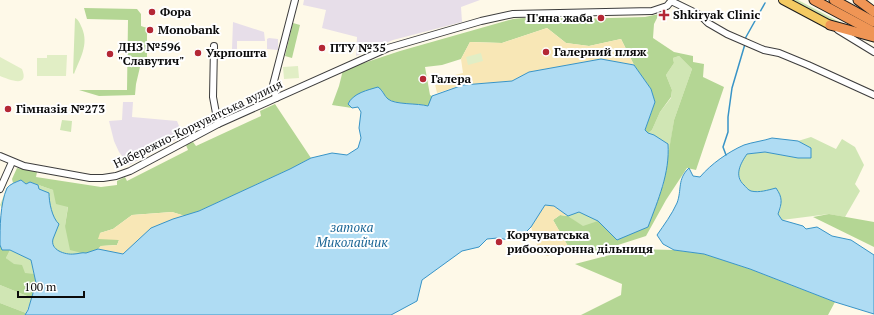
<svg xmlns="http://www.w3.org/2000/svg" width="874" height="315" font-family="'PT Serif',serif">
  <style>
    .industrial { fill: #e7dee9 }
    .green { fill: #d0e6b4 }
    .forest { fill: #b4d694 }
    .sand { fill: #f8e7b6 }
    .pitch { fill: #e1eec5 }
    .water { fill: #afdcf3; stroke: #3894c7 }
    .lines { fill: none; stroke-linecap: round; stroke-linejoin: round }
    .stream { stroke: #3894c7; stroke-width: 1.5 }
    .minor-casing { stroke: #3d3d3d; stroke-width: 8 }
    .major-casing { stroke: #1b1b1b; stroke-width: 10 }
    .highway-casing { stroke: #1b1b1b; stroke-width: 11 }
    .minor { stroke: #fff; stroke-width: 6 }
    .major { stroke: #f4ca62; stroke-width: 8 }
    .highway { stroke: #ef9555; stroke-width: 9 }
    .poi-dot { fill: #b42835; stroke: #fff; stroke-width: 1.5 }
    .labels { text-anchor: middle; stroke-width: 4; stroke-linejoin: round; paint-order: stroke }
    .poi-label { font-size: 12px; font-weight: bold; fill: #0a0a0a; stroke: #fff; text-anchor: start }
    .street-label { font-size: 12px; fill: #0a0a0a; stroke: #fff }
    .water-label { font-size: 13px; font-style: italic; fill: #196595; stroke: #fff }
  </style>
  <rect width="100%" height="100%" fill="#fef9e8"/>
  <g class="industrial">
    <path d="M 304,0 L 480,0 L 461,7 L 462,22 L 393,40 L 356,56 L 357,37 L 322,28 L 326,10 L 303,5 Z"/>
    <path d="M 233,22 L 264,32 L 265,41 L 237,41 L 237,49 L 232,49 Z"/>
    <path d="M 269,38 L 278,39 L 278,50 L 267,49 L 267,39 Z"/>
    <path d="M 123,102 L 133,102 L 132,117 L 177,121 L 183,136 L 129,165 L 119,152 L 114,141 L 109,121 L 122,120 Z"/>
  </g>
  <g class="green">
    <path d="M 789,0 L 798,0 L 853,29 L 835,24 Z"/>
    <path d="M 75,18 C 79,20 80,24 82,28 C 89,45 80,58 74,74 L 73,73 Z"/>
    <path d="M 679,56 L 692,69 L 674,120 L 666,173 L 633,142 L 652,130 L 660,112 L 671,98 L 672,90 L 666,75 L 674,63 L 673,58 Z"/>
    <path d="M 62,120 L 72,121 L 71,132 L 60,130 Z"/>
    <path d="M 811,137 L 836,149 L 842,139 L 855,147 L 864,165 L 855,184 L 860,191 L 845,217 L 829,214 L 782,220 L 778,214 L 781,207 L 760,191 L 750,191 L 741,182 L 738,174 L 740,163 L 747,154 L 765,152 L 798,158 L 811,148 L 798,141 Z"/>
    <path d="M 30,182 L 53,190 L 68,206 L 65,226 L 84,252 L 50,282 L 0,205 L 7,188 L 13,183 Z"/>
    <path d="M 579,201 L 648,227 L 583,227 L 568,216 Z"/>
    <path d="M 10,250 L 31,260 L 34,274 L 25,274 L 6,258 Z"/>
    <path d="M 0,285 L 32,298 L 26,313 L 0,303 Z"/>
  </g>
  <g class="forest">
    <path d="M 84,8 L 137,9 L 141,14 L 141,26 L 147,28 L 147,64 L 140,67 L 136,84 L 135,95 L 99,96 L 79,90 L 127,90 L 128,20 L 87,19 Z"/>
    <path d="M 659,14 L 654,24 L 653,38 L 674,52 L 693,56 L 693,62 L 704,64 L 703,77 L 724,87 L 696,170 L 687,168 L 666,200 L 646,236 L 593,253 L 569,248 L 553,220 L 560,215 L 568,216 L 583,226 L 598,221 L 617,240 L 663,186 L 674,120 L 692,69 L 679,56 L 673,58 L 674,63 L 666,75 L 672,90 L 671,97 L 660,112 L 652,130 L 648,133 L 645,130 L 655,102 L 651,89 L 634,65 L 621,39 L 589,46 L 566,43 L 547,28 L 502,43 L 470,42 L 461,59 L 442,65 L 425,67 L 430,95 L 432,96 L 429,106 C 418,103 393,105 387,98 C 385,96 383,92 382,90 L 348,104 L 352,108 L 332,105 L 339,86 L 343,70 L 400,51 L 513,19 L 534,17 L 576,19 L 645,17 Z"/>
    <path d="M 293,23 L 300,25 L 292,58 L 285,56 Z"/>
    <path d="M 275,104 L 311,158 L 290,169 L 199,211 L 185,216 L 172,212 L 132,215 L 113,229 L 100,233 L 119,240 L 117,245 L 101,246 L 98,249 L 86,254 L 70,250 L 65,226 L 68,207 L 56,204 L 53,190 L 30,182 L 26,184 L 21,180 L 13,183 L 12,179 L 17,168 L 37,172 L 36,177 L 101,187 L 117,185 L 117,181 L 125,177 L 127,181 L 188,150 L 186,145 L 193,142 L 196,146 L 261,116 L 260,111 Z"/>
    <path d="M 829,214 L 874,222 L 874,247 L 813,217 Z"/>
    <path d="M 0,245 L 10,250 L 6,258 L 14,264 L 22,265 L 25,273 L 34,274 L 36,283 L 32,298 L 0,285 Z"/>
    <path d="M 633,249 L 674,250 L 704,254 L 750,269 L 835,302 L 828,315 L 581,315 L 621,295 L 622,284 L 575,264 Z"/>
    <path d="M 0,303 L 26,313 L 25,315 L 0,315 Z"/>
  </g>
  <g class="sand">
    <path d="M 547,28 L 566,43 L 589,46 L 621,39 L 634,65 L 601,59 L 529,72 L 512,81 L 463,85 L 437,93 L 434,80 L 463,73 L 461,59 L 470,42 L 502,43 Z"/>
    <path d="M 545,205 L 554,206 L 568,216 L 560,215 L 553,220 L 569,248 L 547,256 L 539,250 L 531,227 Z"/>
    <path d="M 172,212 L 185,216 L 151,228 L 123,255 L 98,249 L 101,246 L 117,245 L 119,240 L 98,239 L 100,233 L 113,229 L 132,215 Z"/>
  </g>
  <g class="pitch">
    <path d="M 481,53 L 483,61 L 468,65 L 466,57 Z"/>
    <path d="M 47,55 L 67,55 L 66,76 L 37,76 L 37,58 L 47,58 Z"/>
    <path d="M 0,57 L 22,69 C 30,89 8,79 0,76 Z"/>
    <path d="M 298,66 L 299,78 L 284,79 L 283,67 Z"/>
  </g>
  <g class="water">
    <path d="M 601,59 L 634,65 L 651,89 L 655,102 L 645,130 L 648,133 L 654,135 L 668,144 C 670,173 658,200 648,227 L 617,240 L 598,221 L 579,212 L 568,216 L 554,206 L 545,205 L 531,227 L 521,237 L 509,240 L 498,238 L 487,239 L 479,247 L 462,251 L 422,280 L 417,301 L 391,315 L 25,315 L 28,310 L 36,283 L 31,260 L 10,250 L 2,250 L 0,245 C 0,227 0,204 7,188 C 10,184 16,182 21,180 L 26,184 L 30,182 L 38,185 L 39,189 L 49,193 C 49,202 52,218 59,224 C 57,229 55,234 53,239 C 50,250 65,255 74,254 C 78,254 82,252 86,253 L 98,249 L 123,254 L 151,228 L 173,219 L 199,211 L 290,169 L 311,158 L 332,153 L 347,155 L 358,148 L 361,138 L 359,128 L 361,112 L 358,107 L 352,108 L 348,104 C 353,93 368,90 378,87 C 383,90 384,96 388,99 C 395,105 418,103 428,106 L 432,96 L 463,85 L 512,81 L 529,72 Z"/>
    <path d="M 772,138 L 798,141 L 811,148 L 811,158 L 798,158 L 765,152 L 747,154 C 740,164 734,176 744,185 C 746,187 748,190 751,191 C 759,193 768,190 776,188 C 783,198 782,203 778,214 L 782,220 L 803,226 L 806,229 L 817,227 L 832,236 L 851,240 L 874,255 L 874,314 L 835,302 L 750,269 L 704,254 L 674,250 L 663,244 L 657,235 C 664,225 672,214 677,203 C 682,190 677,179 689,168 L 693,176 L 700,177 C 711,164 728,152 744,145 C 753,142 763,141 772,138 Z"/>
  </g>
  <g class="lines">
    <g class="stream">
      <path d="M 745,40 L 746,37 L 765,3"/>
      <path d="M 726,155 L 723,147 L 728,132 L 728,117 L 732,88 L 745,44"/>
    </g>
    <g class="minor-casing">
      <g id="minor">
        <path d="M 671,1 L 700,15 L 708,23 L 727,34 L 764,50 L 779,53 L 808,65 L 874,95"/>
        <path d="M 838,30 L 874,52"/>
        <path d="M 214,46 L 213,97 L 218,124"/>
        <path d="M 276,98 L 273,85 L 295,0"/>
        <path d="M 0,156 L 24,166 L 90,178 L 103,178 L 116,176 L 130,171 L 218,124 L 388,48 L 481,21 L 513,14 L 652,11 L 667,6 L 672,0"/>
        <path d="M 0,189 L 12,162"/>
      </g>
    </g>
    <g class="major-casing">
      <path id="major" d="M 783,0 L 830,25"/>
    </g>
    <g class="highway-casing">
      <g id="highway">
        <path d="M 814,0 L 874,32"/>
        <path d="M 834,0 L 874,22"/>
        <path d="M 858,0 L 874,12"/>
        <path d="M 830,25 L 874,37"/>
      </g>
    </g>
    <use href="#minor" class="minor"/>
    <use href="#major" class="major"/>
    <use href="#highway" class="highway"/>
  </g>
  <g class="poi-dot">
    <circle cx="152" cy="12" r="4"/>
    <path d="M662 9h4v4h4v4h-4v4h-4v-4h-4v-4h4z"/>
    <circle cx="601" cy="18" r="4"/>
    <circle cx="150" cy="30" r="4"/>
    <circle cx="322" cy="48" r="4"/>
    <circle cx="546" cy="52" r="4"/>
    <circle cx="198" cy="53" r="4"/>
    <circle cx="110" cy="54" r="4"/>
    <circle cx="423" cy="79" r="4"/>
    <circle cx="8" cy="109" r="4"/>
    <circle cx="499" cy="242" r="4"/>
  </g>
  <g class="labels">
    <g class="poi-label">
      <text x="160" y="16">Фора</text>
      <text x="673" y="19">Shkiryak Clinic</text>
      <text x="593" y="22" text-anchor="end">П'яна жаба</text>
      <text x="158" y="34">Monobank</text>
      <text x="118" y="51">ДНЗ №596<tspan x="118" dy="14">"Славутич"</tspan></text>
      <text x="330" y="52">ПТУ №35</text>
      <text x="554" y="56">Галерний пляж</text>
      <text x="206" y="57">Укрпошта</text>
      <text x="431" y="83">Галера</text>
      <text x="16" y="113">Гімназія №273</text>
      <text x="507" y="239">Корчуватська<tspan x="507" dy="14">рибоохоронна дільниця</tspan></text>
    </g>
    <g class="street-label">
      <text transform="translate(198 124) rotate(-26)" y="4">Набережно-Корчуватська вулиця</text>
    </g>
    <g class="water-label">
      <text x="352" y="232">затока<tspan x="352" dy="15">Миколайчик</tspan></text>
    </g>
  </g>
  <path d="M18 291v6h66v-6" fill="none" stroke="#0a0a0a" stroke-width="2"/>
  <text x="24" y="291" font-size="12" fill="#0a0a0a" stroke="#ffffff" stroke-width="3" paint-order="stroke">100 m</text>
</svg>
